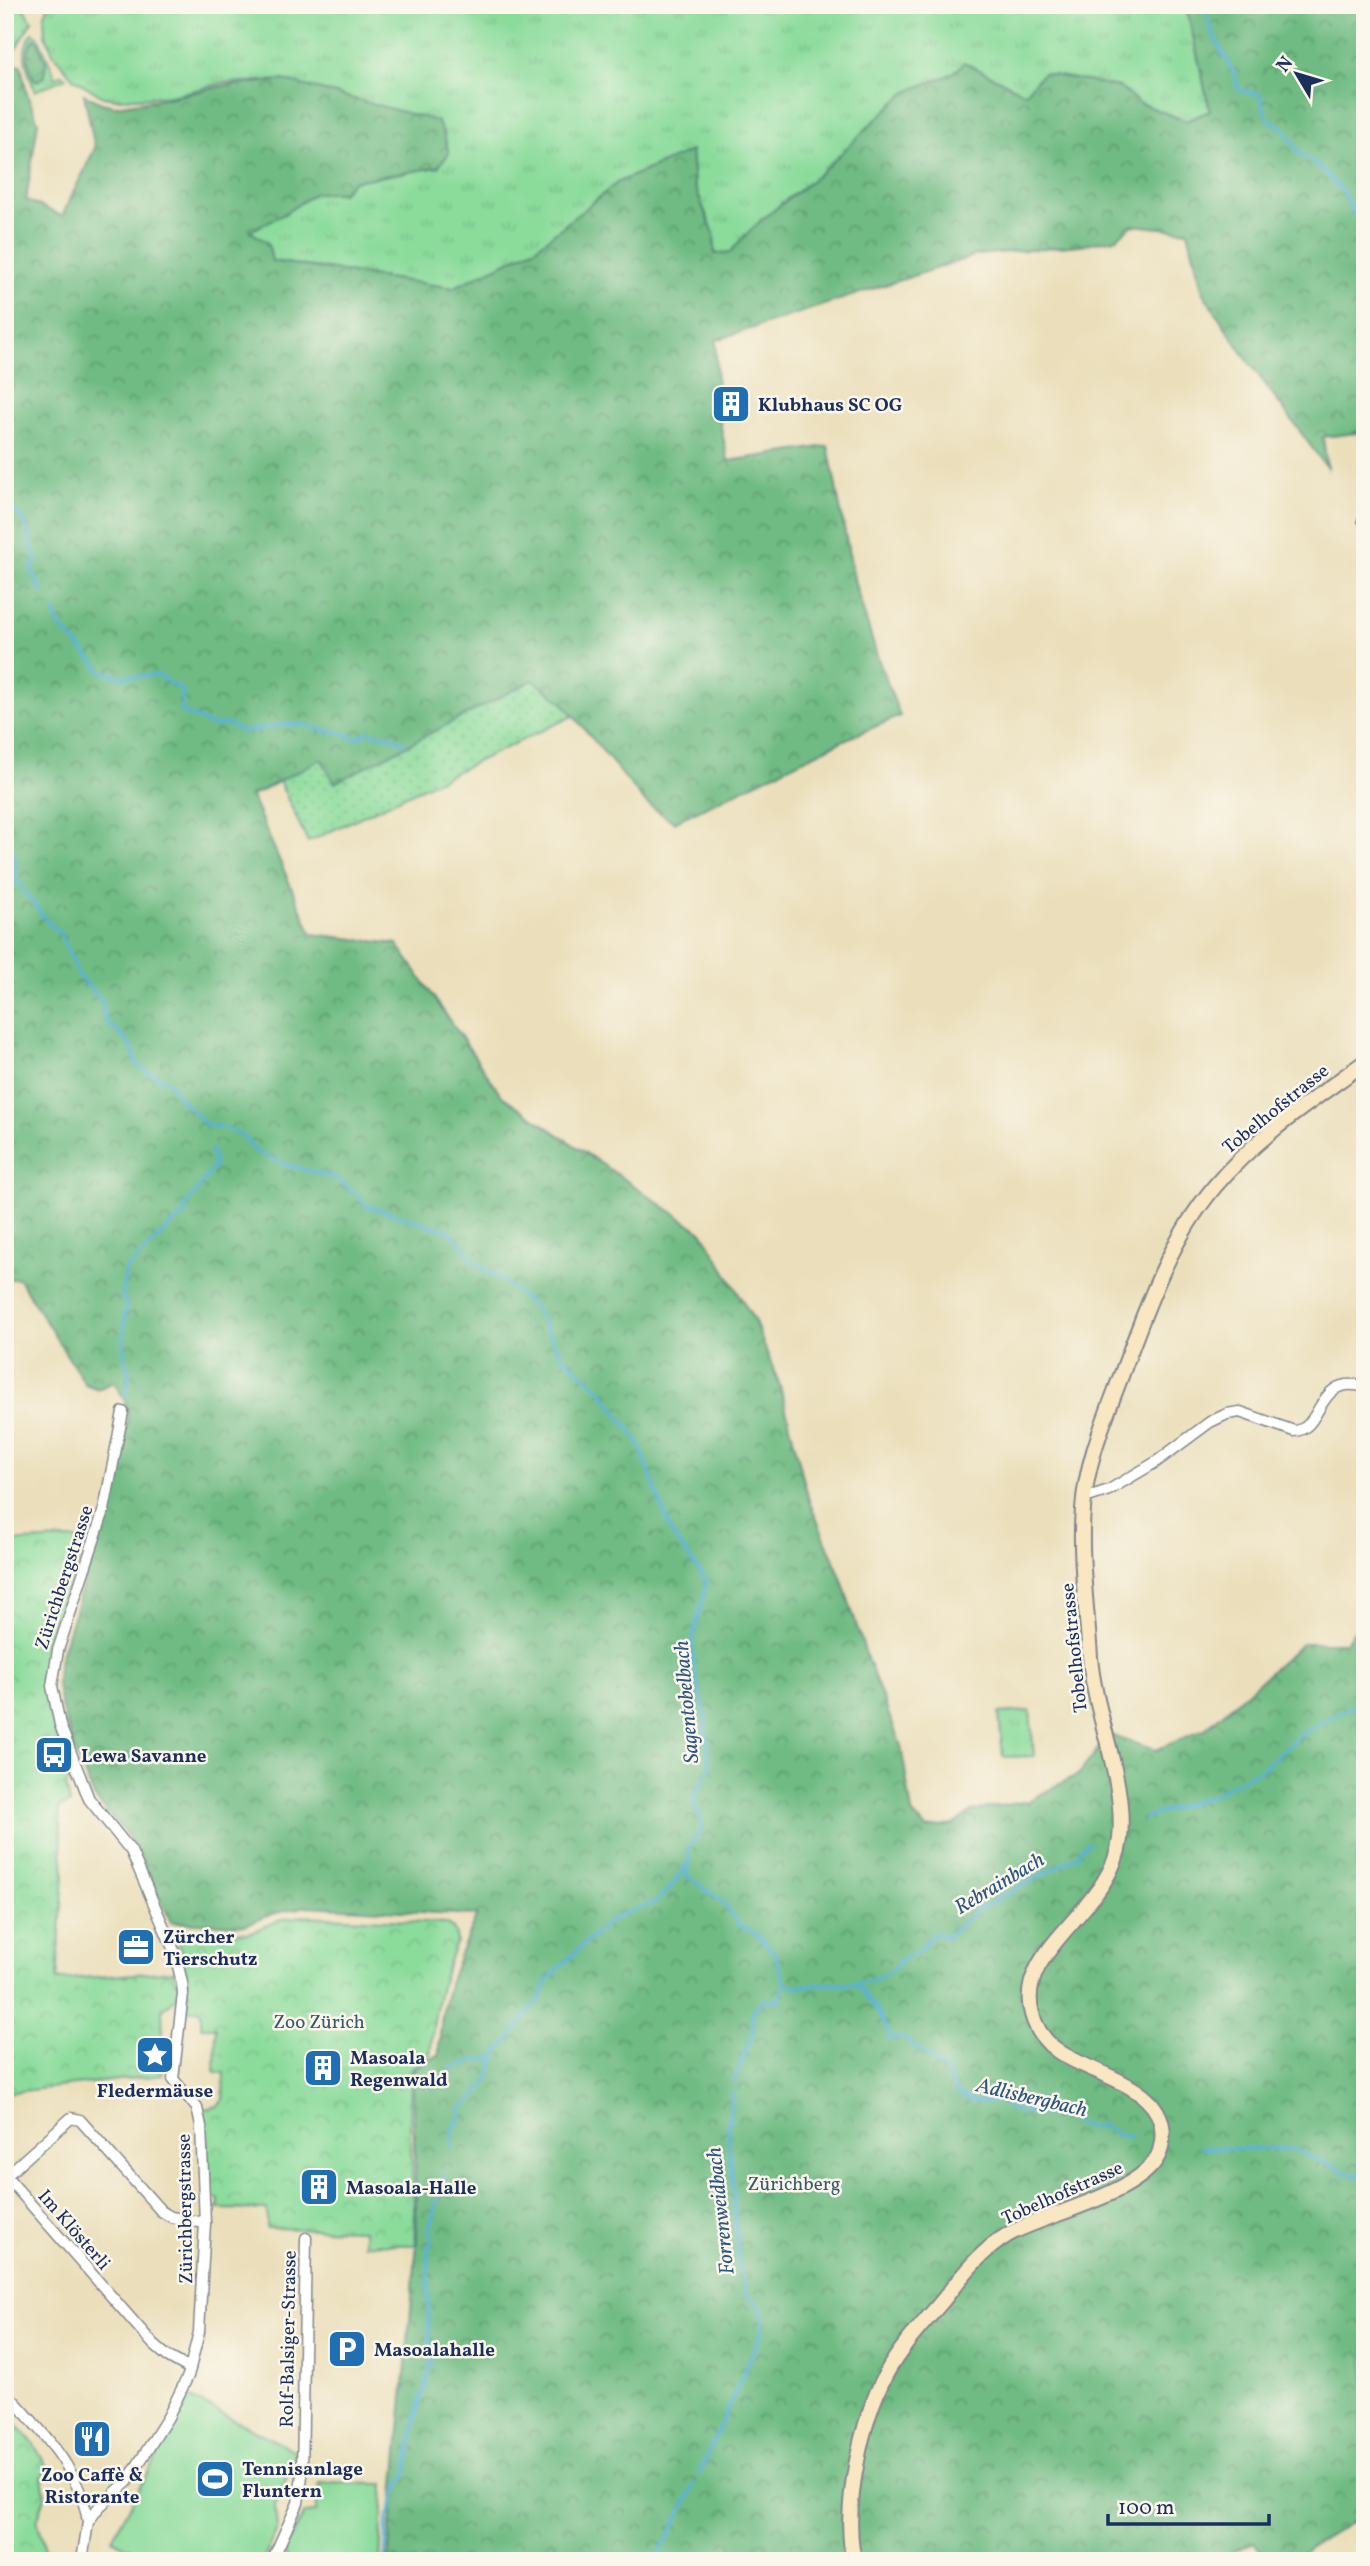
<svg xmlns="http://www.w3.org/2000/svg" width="1370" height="2566" font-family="Vollkorn,serif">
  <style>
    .grass { fill: url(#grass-tufts); stroke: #53857c; stroke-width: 2 }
    .forest { fill: url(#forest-crowns); stroke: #467570; stroke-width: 2 }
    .park { fill: url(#park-crowns); stroke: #53857c; stroke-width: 2 }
    .garden { fill: url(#garden-dots); stroke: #53857c; stroke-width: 2 }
    .pitch { fill: #8bdb9b; stroke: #53857c; stroke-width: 2 }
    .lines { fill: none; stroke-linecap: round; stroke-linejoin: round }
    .stream { stroke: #5ab2d7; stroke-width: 3.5 }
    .street-casing { stroke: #83878c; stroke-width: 13 }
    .secondary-casing { stroke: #83878c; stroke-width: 18 }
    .street { stroke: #fff; stroke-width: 10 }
    .secondary { stroke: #f9e7c3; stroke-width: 14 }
    .labels { text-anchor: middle; stroke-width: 5; stroke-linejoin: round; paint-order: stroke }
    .poi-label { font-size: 19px; font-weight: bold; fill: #1b2f5e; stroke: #fbf7ec; text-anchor: start }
    .street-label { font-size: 19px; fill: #1b2f5e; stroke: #fbf7ec }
    .park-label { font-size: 19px; fill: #375a6d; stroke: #fbf7ec }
    .water-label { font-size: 21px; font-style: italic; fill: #2e5682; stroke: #fbf7ec }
  </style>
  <defs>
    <pattern id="grass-tufts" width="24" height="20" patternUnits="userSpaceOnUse" patternTransform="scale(1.75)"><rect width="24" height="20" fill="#8bdb9b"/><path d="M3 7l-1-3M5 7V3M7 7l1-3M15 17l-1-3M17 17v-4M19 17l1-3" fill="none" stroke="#77bc88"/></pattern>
    <pattern id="forest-crowns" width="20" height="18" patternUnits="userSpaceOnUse" patternTransform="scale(1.75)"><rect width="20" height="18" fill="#70bb83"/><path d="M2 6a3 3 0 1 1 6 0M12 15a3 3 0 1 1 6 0" fill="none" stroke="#5b986e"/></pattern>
    <pattern id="park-crowns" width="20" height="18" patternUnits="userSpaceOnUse" patternTransform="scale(1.75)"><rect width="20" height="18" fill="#8bdb9b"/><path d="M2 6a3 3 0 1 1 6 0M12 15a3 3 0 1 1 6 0" fill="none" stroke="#77bc88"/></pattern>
    <pattern id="garden-dots" width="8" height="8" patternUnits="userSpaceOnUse" patternTransform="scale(1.75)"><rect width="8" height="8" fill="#8bdb9b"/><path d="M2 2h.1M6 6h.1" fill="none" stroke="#77bc88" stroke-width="1.8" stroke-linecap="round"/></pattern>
  </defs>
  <rect width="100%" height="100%" fill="#fbf7ec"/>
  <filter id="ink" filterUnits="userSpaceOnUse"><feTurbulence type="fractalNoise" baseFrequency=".0143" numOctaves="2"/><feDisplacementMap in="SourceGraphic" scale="14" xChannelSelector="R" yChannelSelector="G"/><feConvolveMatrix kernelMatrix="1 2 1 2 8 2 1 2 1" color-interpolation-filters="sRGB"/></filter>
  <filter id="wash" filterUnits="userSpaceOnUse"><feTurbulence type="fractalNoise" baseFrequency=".00686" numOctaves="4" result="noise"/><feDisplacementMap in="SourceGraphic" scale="28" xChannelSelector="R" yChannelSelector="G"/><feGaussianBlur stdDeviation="1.57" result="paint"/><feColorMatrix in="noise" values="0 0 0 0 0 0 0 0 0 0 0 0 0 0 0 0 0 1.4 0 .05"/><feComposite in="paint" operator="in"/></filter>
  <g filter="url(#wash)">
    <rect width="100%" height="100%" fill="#ebdfbb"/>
    <g class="grass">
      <path d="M 5,5 L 21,5 L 32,21 L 13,53 L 5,51 Z"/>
      <path d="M 49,5 L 1186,5 L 1210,111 L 1186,121 L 1139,103 L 1119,87 L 1025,93 L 960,68 L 782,203 L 739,242 L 731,252 L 715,255 L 714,234 L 694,185 L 691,152 L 618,182 L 536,248 L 453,288 L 272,261 L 250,231 L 284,214 L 315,193 L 342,193 L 353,181 L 438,167 L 284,80 L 223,83 L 171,96 L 116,99 L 103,97 L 73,78 L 53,53 L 45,35 L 44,16 Z"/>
      <path d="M 33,33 L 38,36 L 56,78 L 62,74 L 66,78 L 35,91 C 28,70 17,52 33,33 Z"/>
      <path d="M 1030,1711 L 1034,1756 L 1003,1757 L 999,1713 Z"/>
    </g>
    <g class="forest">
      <path d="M 1186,5 L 1365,5 L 1365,432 L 1323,437 L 1327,468 L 1246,358 L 1203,293 L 1188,231 L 1133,225 L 1115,239 L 1080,245 L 977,255 L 716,340 L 717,408 L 728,461 L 828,446 L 855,584 L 877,656 L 900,716 L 844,740 L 674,822 L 646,803 L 562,702 L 533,680 L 335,783 L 321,760 L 251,796 L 312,934 L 397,944 L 502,1096 L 703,1233 L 754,1320 L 780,1386 L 809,1501 L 841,1577 L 868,1661 L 901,1746 L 912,1813 L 926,1829 L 953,1825 L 972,1811 L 1028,1801 L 1079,1774 L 1109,1735 L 1156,1750 L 1205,1729 L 1303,1643 L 1345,1643 L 1365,1617 L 1365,2514 L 1288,2561 L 1268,2561 L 1254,2542 L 1211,2561 L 388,2561 L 417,2243 L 412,2069 L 439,2055 C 440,1996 454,1967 477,1915 L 307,1906 L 272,1914 L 245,1925 L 171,1922 L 138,1851 L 125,1832 L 94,1797 L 75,1751 L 62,1710 L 57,1686 L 58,1665 L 119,1470 L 128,1419 L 125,1400 L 114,1382 L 98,1389 L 85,1384 L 19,1279 L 5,1279 L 5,51 L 13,53 L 14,58 L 6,75 L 10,76 L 16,65 L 21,65 L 27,94 L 38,122 L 26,200 L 62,216 L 95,148 L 84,94 L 101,103 L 115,106 L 173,97 L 223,86 L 284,80 L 437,121 L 444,135 L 449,153 L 438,167 L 353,181 L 342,193 L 315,193 L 284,214 L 250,231 L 268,243 L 272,261 L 453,288 L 536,248 L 618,182 L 691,151 L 694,185 L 714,234 L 715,254 L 731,252 C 755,220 790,200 820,173 C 848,148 874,119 903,95 C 921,81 952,81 964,62 L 1025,93 L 1043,73 L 1119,87 L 1139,103 L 1186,121 L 1210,111 Z"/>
      <path d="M 34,39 L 37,40 L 46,62 L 44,76 L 38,81 L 34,79 C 28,63 23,53 34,39 Z"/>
    </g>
    <g class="park">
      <path d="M 63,1539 L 86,1540 C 73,1583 43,1645 47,1688 C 49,1719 61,1747 73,1776 L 66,1785 L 70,1803 L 59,1807 L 64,1874 L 57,1980 L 174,1971 L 176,1982 L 188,1981 L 178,1941 L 183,1933 L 190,1931 L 249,1933 L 283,1919 L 304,1916 L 445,1923 C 453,1927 456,1932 457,1941 C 440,1980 433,2015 430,2057 L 411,2068 L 410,2134 L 416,2245 L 364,2244 L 364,2230 L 267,2228 L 267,2210 L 218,2209 L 219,2199 L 211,2198 L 205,2121 L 202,2110 L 218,2106 L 223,2100 L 224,2073 L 215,2072 L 216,2027 L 201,2027 L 201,2010 L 186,2010 L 189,1992 L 177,1991 L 177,1996 L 162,2011 L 164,2065 L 162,2065 L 162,2075 L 5,2093 L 5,1542 Z"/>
      <path d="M 5,2411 L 33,2443 L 49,2470 L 42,2476 L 45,2497 L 37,2521 L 43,2538 L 46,2561 L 5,2561 Z"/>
    </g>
    <path class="garden" d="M 533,680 L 562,702 L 573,716 L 308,842 L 279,781 L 321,759 L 335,783 Z"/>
    <g class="pitch">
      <path d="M 189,2397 L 297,2452 L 275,2506 L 277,2529 L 263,2561 L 156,2561 L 112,2539 Z"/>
      <path d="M 319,2483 L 384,2484 L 380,2561 L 287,2561 L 285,2549 L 305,2513 L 316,2512 Z"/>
    </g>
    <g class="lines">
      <g class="stream">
        <path d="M 1205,5 L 1207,16"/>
        <path d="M 1209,22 C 1216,50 1233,62 1239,90 L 1259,94 L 1267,118 L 1284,129 L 1298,152 L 1323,170 L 1343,193 L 1365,235"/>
        <path d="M 5,504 L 25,521 L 36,562 L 31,568 L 42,592"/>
        <path d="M 54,609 L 58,624 L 102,671 L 122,677 L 158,675 L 183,691 L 181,711 L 213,726 L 227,724 L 244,732 L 278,725 L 301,724 L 330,732 L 340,732 L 356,739 L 367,732 L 393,737 L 404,743"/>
        <path d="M 5,833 L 15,859 L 15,878 L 46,920 L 61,934 L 79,976 L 103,1002 L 105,1021 C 121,1035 134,1041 136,1064 L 146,1072 L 169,1081 L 181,1100 L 207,1125 L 224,1127 L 242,1135 L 257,1152 L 286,1165 L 336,1178 L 357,1194 L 365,1205 L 451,1232 L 477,1264 L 501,1279 L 533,1306 L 562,1356 L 599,1388 L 638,1441 L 672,1534 L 707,1582 L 692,1642 L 694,1670 L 705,1714 L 709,1769 L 693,1799 L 703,1825 L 689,1849 L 687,1876 L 724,1903 L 738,1924 L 756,1934 L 774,1952 L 785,1983 L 795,1987 L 818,1984 L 856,1984 L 876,1979 L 892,1970 L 901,1960 L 918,1952 L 934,1933 L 948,1938 C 957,1924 969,1919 980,1909 L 1077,1856 L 1081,1848 L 1089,1843"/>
        <path d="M 125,1398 L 129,1378 L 123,1341 L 126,1303 L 122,1295 L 126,1269 C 148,1252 162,1229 186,1214 L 184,1208 L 215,1165 L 211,1150"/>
        <path d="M 1145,1818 L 1210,1796 L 1263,1768 L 1305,1731 L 1357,1704 L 1365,1698"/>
        <path d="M 856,1984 C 870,2001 884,2017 890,2038 L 904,2038 L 937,2064 L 947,2074 L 957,2093 L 971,2101 L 1002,2102 L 1011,2110 L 1070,2118 L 1082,2126 L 1102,2126 L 1117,2134 L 1130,2137"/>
        <path d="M 450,2069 L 472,2061 L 494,2058"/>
        <path d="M 734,2082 L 753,2033 L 752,2012 L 764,1999 L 778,2002 L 785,1983"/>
        <path d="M 452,2148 L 453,2130 L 460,2119 L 461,2109 C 478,2095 492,2082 494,2058 L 545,1991 L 545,1982 C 567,1961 588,1938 613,1919 C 626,1910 641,1910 653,1903 C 668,1894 677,1880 685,1866"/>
        <path d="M 1201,2148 L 1292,2149 L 1365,2180"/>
        <path d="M 1357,2174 L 1365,2167"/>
        <path d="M 699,2474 L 763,2329 L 762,2308 L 746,2295 L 739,2266 L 728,2129 L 732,2093"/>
        <path d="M 385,2561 L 388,2518 L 399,2486 L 407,2473 L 415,2420 L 431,2365 L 433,2350 L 429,2336 L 428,2248 L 432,2241 L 429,2230 L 444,2176"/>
        <path d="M 656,2561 L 695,2484"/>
      </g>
    </g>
  </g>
  <g filter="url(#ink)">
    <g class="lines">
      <g class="street-casing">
        <g id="street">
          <path d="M 1363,520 L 1365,521"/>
          <path d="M 1084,1495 L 1091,1496 L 1109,1490 L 1156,1462 L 1210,1422 L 1227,1414 L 1240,1412 L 1294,1431 C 1324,1430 1315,1373 1365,1387"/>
          <path d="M 190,2369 L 167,2356 L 154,2345 L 6,2176 L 71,2118 L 80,2120 L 161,2211 L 171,2217 L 205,2223"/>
          <path d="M 5,2391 C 40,2430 80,2468 88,2522"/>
          <path d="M 82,2561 L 88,2522 L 99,2507 L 127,2482 L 168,2417 L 188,2376 L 199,2332 L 205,2223 L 201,2126 L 197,2108 L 173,2079 L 183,1994 L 182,1983 L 175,1953 L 131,1851 L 89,1799 L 60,1725 L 52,1686 L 58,1650 L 104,1510 L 123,1412"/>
          <path d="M 272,2561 L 298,2503 L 302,2476 L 306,2238"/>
        </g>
      </g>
      <g class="secondary-casing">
        <path id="secondary" d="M 854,2561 C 842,2508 861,2420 887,2372 C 902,2345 925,2322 944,2299 C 963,2274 982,2250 1009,2234 C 1047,2213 1147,2193 1160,2151 C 1179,2087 1094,2077 1058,2051 C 1045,2042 1036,2029 1032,2014 C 1013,1950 1112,1910 1120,1839 C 1126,1778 1095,1718 1090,1657 C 1087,1608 1079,1557 1083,1509 C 1086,1462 1105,1419 1121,1376 C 1146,1309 1169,1241 1215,1186 C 1257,1136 1313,1100 1365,1062"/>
      </g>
      <use href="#street" class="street"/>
      <use href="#secondary" class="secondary"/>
    </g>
  </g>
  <defs>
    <g id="building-square" transform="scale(2.0125)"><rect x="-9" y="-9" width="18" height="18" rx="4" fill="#1f6fb2" stroke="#fbf7ec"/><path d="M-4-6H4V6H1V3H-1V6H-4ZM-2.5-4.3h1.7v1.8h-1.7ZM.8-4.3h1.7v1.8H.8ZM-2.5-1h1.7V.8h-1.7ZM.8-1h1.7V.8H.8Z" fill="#fff"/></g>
    <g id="bus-square" transform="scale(2.0125)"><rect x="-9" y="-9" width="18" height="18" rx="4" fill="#1f6fb2" stroke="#fbf7ec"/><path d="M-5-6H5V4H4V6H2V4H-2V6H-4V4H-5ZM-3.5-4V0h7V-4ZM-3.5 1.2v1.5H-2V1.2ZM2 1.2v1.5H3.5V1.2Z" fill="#fff"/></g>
    <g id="office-square" transform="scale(2.0125)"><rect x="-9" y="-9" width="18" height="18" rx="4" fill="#1f6fb2" stroke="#fbf7ec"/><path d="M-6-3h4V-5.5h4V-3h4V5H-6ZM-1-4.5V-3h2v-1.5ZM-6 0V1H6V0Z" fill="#fff"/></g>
    <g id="sight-square" transform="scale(2.0125)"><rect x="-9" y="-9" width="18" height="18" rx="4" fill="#1f6fb2" stroke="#fbf7ec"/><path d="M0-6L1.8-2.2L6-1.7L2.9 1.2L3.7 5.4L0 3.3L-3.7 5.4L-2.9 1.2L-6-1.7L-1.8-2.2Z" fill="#fff"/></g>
    <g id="parking-square" transform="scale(2.0125)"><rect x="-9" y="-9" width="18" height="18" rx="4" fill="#1f6fb2" stroke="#fbf7ec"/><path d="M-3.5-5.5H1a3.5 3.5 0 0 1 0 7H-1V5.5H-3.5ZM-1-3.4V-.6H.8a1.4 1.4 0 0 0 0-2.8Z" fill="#fff"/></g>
    <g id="restaurant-square" transform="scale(2.0125)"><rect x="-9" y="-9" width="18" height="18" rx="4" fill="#1f6fb2" stroke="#fbf7ec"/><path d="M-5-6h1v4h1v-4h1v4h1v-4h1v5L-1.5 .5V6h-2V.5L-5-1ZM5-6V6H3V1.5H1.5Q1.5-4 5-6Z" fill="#fff"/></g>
    <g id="stadium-square" transform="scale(2.0125)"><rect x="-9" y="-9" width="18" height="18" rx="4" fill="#1f6fb2" stroke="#fbf7ec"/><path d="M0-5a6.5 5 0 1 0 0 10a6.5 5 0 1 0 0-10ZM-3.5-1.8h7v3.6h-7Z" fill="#fff"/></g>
  </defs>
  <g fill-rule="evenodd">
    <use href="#building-square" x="731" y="404"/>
    <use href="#bus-square" x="54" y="1755"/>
    <use href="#office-square" x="136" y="1947"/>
    <use href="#sight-square" x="155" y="2055"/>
    <use href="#building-square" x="323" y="2068"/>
    <use href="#building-square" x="319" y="2187"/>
    <use href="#parking-square" x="347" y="2349"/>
    <use href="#restaurant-square" x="92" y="2439"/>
    <use href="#stadium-square" x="215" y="2479"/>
  </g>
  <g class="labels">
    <g class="poi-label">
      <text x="758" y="411">Klubhaus SC OG</text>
      <text x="81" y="1762">Lewa Savanne</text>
      <text x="163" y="1943">Zürcher<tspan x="163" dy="22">Tierschutz</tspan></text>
      <text x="350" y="2064">Masoala<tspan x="350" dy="22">Regenwald</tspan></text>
      <text x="155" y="2097" text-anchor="middle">Fledermäuse</text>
      <text x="346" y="2194">Masoala-Halle</text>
      <text x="374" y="2356">Masoalahalle</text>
      <text x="242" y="2475">Tennisanlage<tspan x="242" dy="22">Fluntern</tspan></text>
      <text x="92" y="2481" text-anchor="middle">Zoo Caffè &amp;<tspan x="92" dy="22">Ristorante</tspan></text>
    </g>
    <g class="street-label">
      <text transform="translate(1275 1108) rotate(-39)" y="7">Tobelhofstrasse</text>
      <text transform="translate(63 1577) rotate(-72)" y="7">Zürichbergstrasse</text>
      <text transform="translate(1073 1648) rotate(-96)" y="7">Tobelhofstrasse</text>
      <text transform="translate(1062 2192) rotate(-24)" y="7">Tobelhofstrasse</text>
      <text transform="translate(184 2209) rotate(-91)" y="7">Zürichbergstrasse</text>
      <text transform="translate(75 2229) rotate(49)" y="7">Im Klösterli</text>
      <text transform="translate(287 2339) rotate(-89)" y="7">Rolf-Balsiger-Strasse</text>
    </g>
    <g class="park-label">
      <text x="319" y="2028">Zoo Zürich</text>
      <text x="794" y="2190">Zürichberg</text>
    </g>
    <g class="water-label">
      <text transform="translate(686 1702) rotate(-95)" y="7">Sagentobelbach</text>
      <text transform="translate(999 1883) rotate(-31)" y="7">Rebrainbach</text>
      <text transform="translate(1032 2097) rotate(13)" y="7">Adlisbergbach</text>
      <text transform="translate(720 2211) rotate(-96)" y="7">Forrenweidbach</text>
    </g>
  </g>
  <rect width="1370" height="2566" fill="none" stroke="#fbf7ec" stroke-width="28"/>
  <g transform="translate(1297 74) rotate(308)" stroke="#fbf7ec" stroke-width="5" paint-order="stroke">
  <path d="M0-5L12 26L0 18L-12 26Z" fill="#1b2f5e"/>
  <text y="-10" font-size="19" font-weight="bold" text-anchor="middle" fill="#1b2f5e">N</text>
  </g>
  <path d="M1108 2514v10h161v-10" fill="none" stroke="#1b2f5e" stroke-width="3.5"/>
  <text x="1118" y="2514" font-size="21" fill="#1b2f5e" stroke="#fbf7ec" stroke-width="5" paint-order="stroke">100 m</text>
</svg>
